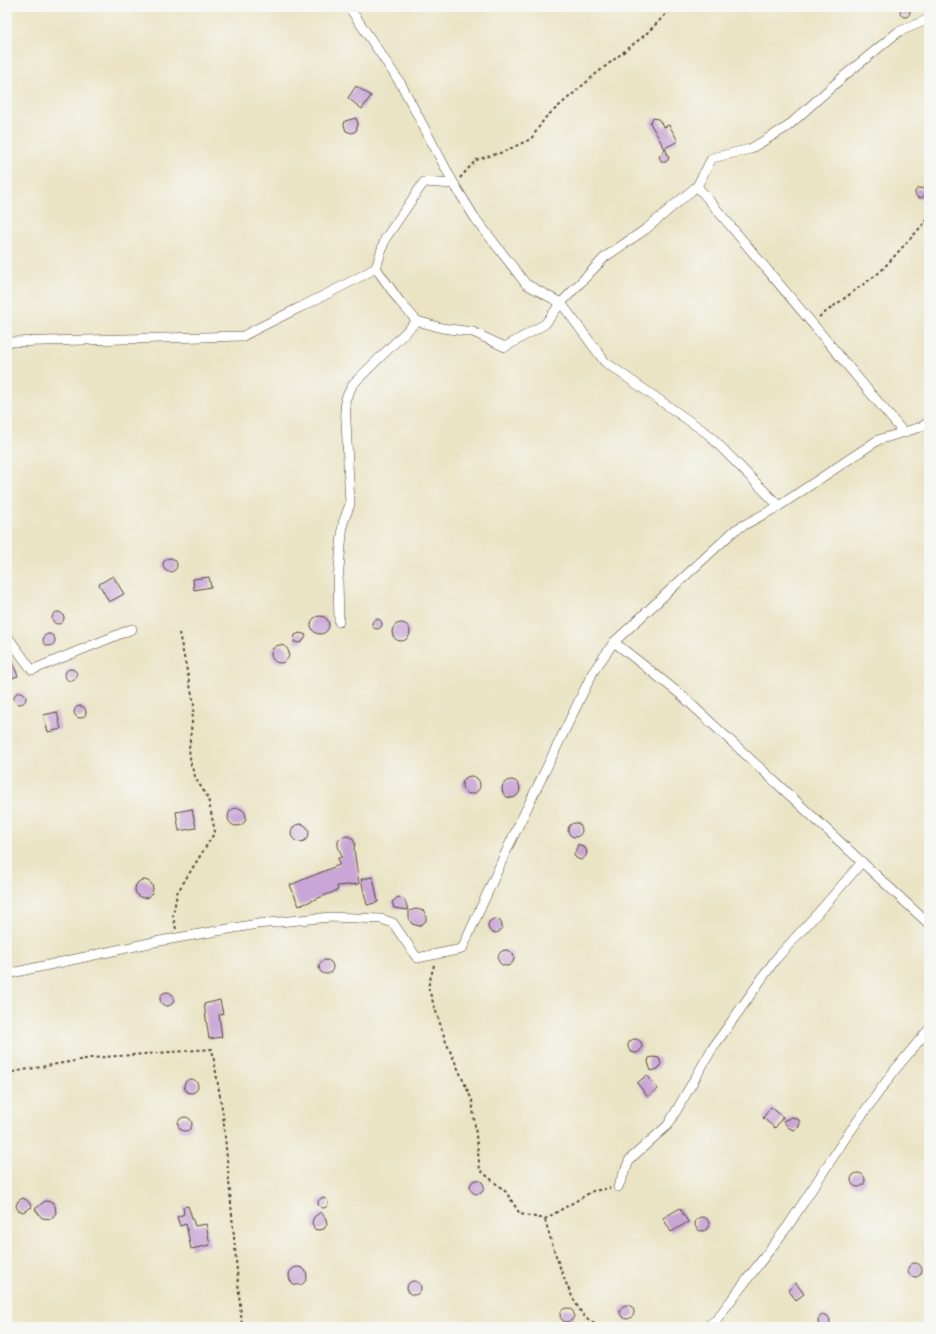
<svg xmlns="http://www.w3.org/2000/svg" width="936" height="1334" font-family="Mynerve,sans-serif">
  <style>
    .building { fill: #c9a6d6 }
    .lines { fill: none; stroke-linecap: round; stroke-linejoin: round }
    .minor-casing { stroke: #554637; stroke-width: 10 }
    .path { stroke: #554637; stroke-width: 2; stroke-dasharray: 3 3; stroke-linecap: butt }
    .minor { stroke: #fff; stroke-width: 9 }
  </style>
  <rect width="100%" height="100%" fill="#f6f6f2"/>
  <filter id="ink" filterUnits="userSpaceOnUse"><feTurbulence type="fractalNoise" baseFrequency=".025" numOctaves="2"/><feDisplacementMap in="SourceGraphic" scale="8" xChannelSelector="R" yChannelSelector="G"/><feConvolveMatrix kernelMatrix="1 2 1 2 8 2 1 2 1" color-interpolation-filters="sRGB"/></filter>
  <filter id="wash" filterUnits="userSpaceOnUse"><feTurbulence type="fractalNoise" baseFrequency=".012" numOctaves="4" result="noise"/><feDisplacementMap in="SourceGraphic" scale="16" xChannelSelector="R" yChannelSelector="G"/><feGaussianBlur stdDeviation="0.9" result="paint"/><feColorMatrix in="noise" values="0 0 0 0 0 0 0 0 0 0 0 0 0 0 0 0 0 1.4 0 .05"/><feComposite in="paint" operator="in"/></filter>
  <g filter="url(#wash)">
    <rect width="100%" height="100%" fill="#eae4c5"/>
    <g id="blocks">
      <g class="building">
        <circle cx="905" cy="12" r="5"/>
        <path d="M 356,86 L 371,96 L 362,109 L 348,98 Z"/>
        <path d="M 356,118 L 358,124 L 356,131 L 352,133 L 346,131 L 344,125 L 345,121 Z"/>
        <path d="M 653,118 L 658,119 L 664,127 L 669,125 L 678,141 L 665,148 L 669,158 L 666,162 L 662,162 L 659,157 L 665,149 L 650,123 Z"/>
        <circle cx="920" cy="193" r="5"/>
        <circle cx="170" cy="565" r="7"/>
        <path d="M 113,576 L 124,594 L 109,602 L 99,584 Z"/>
        <path d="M 209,577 L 211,587 L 194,590 L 193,579 Z"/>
        <circle cx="58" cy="618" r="6"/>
        <circle cx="320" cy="625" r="9"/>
        <circle cx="377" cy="624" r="5"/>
        <circle cx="401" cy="632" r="9"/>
        <path d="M 300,633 L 306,635 L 304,640 L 300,643 L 294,642 L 295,635 Z"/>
        <circle cx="49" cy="640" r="6"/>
        <circle cx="280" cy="654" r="9"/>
        <path d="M 7,649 L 18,676 L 7,680 Z"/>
        <circle cx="71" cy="675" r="6"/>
        <circle cx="20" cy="698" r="6"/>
        <circle cx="80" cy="712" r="6"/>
        <path d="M 57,712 L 61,729 L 48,732 L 43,715 Z"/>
        <circle cx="471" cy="785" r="9"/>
        <circle cx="511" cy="789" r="9"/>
        <circle cx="237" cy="817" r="9"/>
        <path d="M 192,809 L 196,828 L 179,831 L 176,812 Z"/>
        <circle cx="575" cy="830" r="7"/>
        <circle cx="300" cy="833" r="9"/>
        <path d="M 347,836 L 352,838 L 355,843 L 354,849 L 359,884 L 337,886 L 338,890 L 299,906 L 290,885 L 339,865 L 338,858 L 342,857 L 338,846 L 338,841 L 342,837 Z"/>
        <path d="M 578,844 L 585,848 L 587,852 L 586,856 L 581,860 L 576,858 L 574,855 Z"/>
        <path d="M 373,877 L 378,902 L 367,905 L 361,879 Z"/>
        <circle cx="144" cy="889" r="9"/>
        <path d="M 398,897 L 405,900 L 408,910 L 394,908 L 392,902 Z"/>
        <path d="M 416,909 L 424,911 L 426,916 L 426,921 L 419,926 L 412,924 L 409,919 L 409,911 Z"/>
        <circle cx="495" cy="926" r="7"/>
        <circle cx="506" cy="958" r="8"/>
        <circle cx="326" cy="967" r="7"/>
        <circle cx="167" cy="999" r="7"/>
        <path d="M 220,1000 L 223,1014 L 219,1015 L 222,1037 L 209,1039 L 204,1004 Z"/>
        <circle cx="635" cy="1046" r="7"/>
        <path d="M 653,1057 L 659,1058 L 661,1064 L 658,1069 L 651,1071 L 648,1062 L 649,1058 Z"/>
        <path d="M 647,1075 L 658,1089 L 648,1097 L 637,1083 Z"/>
        <circle cx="191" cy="1086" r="7"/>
        <path d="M 771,1107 L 783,1117 L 775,1128 L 763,1118 Z"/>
        <path d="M 792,1117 L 798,1119 L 800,1122 L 799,1127 L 794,1130 L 789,1128 L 783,1121 Z"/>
        <circle cx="185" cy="1124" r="7"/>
        <circle cx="858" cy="1180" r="7"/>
        <circle cx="477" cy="1187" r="7"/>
        <circle cx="323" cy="1203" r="5"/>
        <path d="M 23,1198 L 28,1201 L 32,1207 L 23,1212 L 18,1210 L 16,1206 L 18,1201 Z"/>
        <path d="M 45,1201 L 52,1202 L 55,1206 L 56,1213 L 51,1219 L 42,1218 L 35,1209 Z"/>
        <path d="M 188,1206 L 195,1226 L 206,1224 L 210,1245 L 191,1249 L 186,1224 L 180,1226 L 177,1217 L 184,1214 L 183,1207 Z"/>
        <path d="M 680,1208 L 688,1222 L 671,1232 L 663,1218 Z"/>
        <path d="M 321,1212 L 326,1219 L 327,1224 L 324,1229 L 319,1230 L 314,1229 L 312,1222 L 314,1217 Z"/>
        <circle cx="702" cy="1224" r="7"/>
        <circle cx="915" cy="1270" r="7"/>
        <circle cx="298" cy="1276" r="9"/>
        <circle cx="414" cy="1288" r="7"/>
        <path d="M 796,1283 L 804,1294 L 796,1300 L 788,1290 Z"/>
        <circle cx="627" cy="1312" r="7"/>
        <circle cx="567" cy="1315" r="7"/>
        <circle cx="824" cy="1321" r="6"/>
      </g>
    </g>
  </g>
  <g filter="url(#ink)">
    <use href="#blocks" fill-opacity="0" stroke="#554637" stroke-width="1"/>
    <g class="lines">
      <g class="minor-casing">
        <g id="minor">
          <path d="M 349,7 L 401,84 L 454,184 L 475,218 L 526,284 L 561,303 L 605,362 L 708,434 L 779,506"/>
          <path d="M 454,184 L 424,182 L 385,239 L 376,268 L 400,302 L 417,321 L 442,328 L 473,332 L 505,347 L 545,324 L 561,303 L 605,257 L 646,229 L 697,186 L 712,158 L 750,149 L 787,127 L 844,76 L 898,32 L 929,19"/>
          <path d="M 697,186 L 904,433"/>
          <path d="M 7,342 L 243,336 C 287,313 332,293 376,268"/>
          <path d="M 339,622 L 338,580 L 343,523 L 350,504 L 345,400 L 353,384 L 417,321"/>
          <path d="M 7,636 L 32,670 L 132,629"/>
          <path d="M 614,642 L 680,694 L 929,924"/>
          <path d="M 7,974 L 154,942 L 257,924 L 331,917 L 381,919 L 393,923 L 417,958 L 462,949 L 510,843 L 593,672 L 614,642 L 735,530 L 779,506 L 878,440 L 921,427 L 929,422"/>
          <path d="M 618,1187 L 630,1159 L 668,1125 L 712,1049 L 775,960 L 825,905 L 862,862"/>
          <path d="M 706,1327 L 716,1320 L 788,1226 L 846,1137 L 894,1071 L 929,1029"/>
        </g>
      </g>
      <g class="path">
        <path d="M 460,178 L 476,160 L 503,152 L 531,139 L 545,118 L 597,73 L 645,35 L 668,12 L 685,7"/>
        <path d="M 819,317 L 880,272 L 929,218"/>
        <path d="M 176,929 L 173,916 L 177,893 L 215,832 L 208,798 L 196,779 L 191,765 L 189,749 L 194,704 L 179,633"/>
        <path d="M 434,965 L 428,987 L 446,1042 L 472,1100 L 480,1170 L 506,1192 L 520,1214 L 545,1219 L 593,1191 L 610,1188"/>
        <path d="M 7,1073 L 91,1058 L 212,1049 L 223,1114 L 242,1327"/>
        <path d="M 545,1220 C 553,1247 567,1296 585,1317 C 589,1322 596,1324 601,1327"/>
      </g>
      <use href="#minor" class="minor"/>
    </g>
  </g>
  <rect width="936" height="1334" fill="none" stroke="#f6f6f2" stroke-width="24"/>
</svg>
